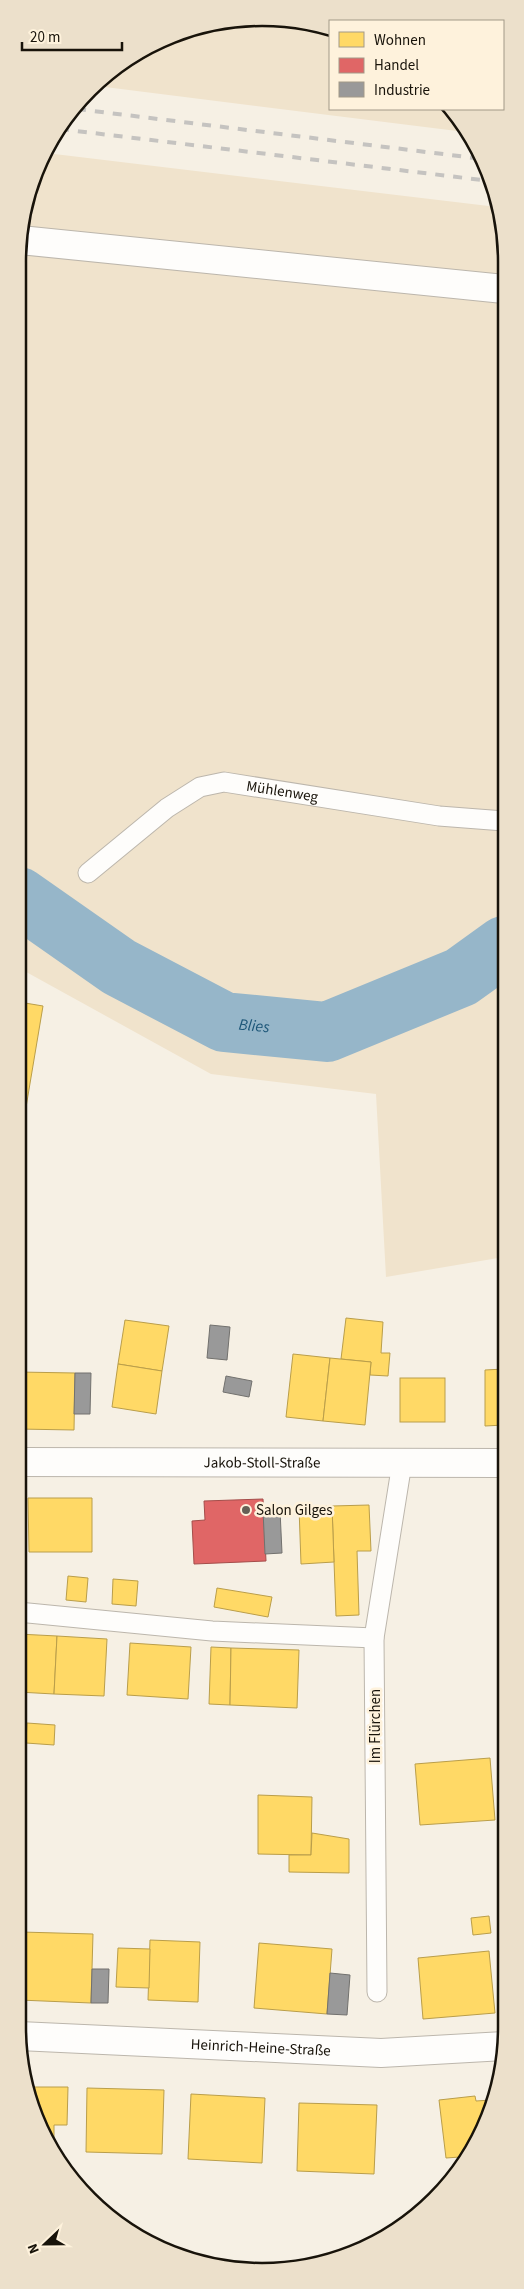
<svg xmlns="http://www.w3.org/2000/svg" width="524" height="2289" font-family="'Source Sans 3',sans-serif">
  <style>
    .green { fill: #f0e3cc }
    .homes { fill: #ffd966; stroke: #ba9e4a }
    .shops { fill: #e06666; stroke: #a44d4a }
    .industry { fill: #999; stroke: #72716e }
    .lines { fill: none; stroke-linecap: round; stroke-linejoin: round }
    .river { stroke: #96b6c9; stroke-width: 60 }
    .service-casing { stroke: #bcb6ac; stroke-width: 21 }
    .minor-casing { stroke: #bcb6ac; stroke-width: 30 }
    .secondary-casing { stroke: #bcb6ac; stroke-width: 30 }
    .trunk-casing { stroke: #bcb6ac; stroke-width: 30 }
    .service { stroke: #fefdfb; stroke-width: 19 }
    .minor { stroke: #fefdfb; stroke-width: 28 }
    .secondary { stroke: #fefdfb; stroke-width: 28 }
    .trunk { stroke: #fefdfb; stroke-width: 28 }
    .rail { stroke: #c5c3c0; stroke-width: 4; stroke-dasharray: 9 9; stroke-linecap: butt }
    .poi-dot { fill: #666056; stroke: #fef2dc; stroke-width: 2 }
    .labels { text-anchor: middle; stroke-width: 5; stroke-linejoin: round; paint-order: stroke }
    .street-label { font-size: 15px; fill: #18130a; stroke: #fef2dc }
    .poi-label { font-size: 15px; fill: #18130a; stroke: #fef2dc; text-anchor: start }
    .water-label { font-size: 16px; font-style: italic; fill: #1c5678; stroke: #fef2dc }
    .rim { fill: none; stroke: #18130a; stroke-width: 2.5 }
  </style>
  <rect width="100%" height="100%" fill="#f6f0e4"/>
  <g class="green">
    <path d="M 294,20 L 330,31 L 330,109 L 449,109 L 465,132 L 97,86 L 113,68 L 199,26 Z"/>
    <path d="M 46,153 L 497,207 L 504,230 L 504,1257 L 386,1277 L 376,1094 L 211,1074 L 19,968 L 20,230 Z"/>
  </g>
  <g class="homes">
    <path d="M 19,1002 L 43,1006 L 19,1149 Z"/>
    <path d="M 346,1318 L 383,1322 L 381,1353 L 390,1353 L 388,1376 L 370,1375 L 371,1362 L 341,1359 Z"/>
    <path d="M 125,1320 L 169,1326 L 162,1371 L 118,1364 Z"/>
    <path d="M 293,1354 L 330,1358 L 323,1421 L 286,1417 Z"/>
    <path d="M 330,1358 L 371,1362 L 365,1425 L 323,1421 Z"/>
    <path d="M 118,1364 L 162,1371 L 156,1414 L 112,1407 Z"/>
    <path d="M 504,1369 L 504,1425 L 485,1426 L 485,1370 Z"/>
    <path d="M 18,1372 L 75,1373 L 74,1430 L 18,1429 Z"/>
    <rect x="400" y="1378" width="45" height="44"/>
    <path d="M 28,1498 L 92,1498 L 92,1552 L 29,1552 Z"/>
    <path d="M 504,1500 L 504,1538 L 500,1501 Z"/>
    <path d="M 369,1505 L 371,1551 L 357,1551 L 359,1615 L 336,1616 L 332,1506 Z"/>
    <path d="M 332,1506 L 334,1562 L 301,1564 L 299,1507 Z"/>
    <path d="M 68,1576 L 88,1578 L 86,1602 L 66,1600 Z"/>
    <path d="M 113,1579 L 138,1581 L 136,1606 L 112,1604 Z"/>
    <path d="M 217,1588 L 272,1597 L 268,1617 L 214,1607 Z"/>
    <path d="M 18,1634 L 57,1636 L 54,1694 L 18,1692 Z"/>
    <path d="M 57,1636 L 107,1639 L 104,1696 L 54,1694 Z"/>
    <path d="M 130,1643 L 191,1647 L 188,1699 L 127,1695 Z"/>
    <path d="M 211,1647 L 231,1648 L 230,1705 L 209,1704 Z"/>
    <path d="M 231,1648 L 299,1650 L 297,1708 L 230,1705 Z"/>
    <path d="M 27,1723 L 55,1725 L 54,1745 L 26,1743 Z"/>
    <path d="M 490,1758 L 495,1820 L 420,1825 L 415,1764 Z"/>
    <path d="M 258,1795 L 312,1797 L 311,1855 L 258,1854 Z"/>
    <path d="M 312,1833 L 349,1839 L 349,1873 L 289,1872 L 289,1855 L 311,1855 Z"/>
    <path d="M 489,1916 L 491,1933 L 473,1935 L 471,1918 Z"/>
    <path d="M 21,1932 L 93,1934 L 91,2003 L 19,2000 Z"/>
    <path d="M 150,1940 L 200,1942 L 198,2002 L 148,2000 Z"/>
    <path d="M 259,1943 L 332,1949 L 327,2014 L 254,2008 Z"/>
    <path d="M 118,1948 L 150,1949 L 149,1988 L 116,1987 Z"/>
    <path d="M 489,1951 L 495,2013 L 423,2019 L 418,1958 Z"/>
    <path d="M 29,2087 L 68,2087 L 67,2125 L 54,2125 L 54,2149 L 36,2120 Z"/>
    <path d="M 87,2088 L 164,2090 L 162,2154 L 86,2152 Z"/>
    <path d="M 191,2094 L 265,2098 L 262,2163 L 188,2159 Z"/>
    <path d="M 475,2096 L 476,2101 L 491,2100 L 474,2149 L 461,2164 L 460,2157 L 446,2158 L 439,2100 Z"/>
    <path d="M 299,2103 L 377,2105 L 374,2174 L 297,2171 Z"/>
  </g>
  <path class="shops" d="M 263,1499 L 266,1561 L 194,1564 L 192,1521 L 205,1520 L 204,1501 Z"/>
  <g class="industry">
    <path d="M 210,1325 L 230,1327 L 227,1360 L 207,1358 Z"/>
    <path d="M 75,1373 L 91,1373 L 90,1414 L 74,1414 Z"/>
    <path d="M 226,1376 L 252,1381 L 249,1397 L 223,1392 Z"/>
    <path d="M 263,1510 L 280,1510 L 282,1553 L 265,1554 Z"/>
    <path d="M 92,1969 L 109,1969 L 108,2003 L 91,2003 Z"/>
    <path d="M 330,1973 L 350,1975 L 347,2015 L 327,2014 Z"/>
  </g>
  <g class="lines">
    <path class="river" id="s1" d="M 19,897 L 119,967 L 224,1022 L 327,1032 L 461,977 L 504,946"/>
    <g class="service-casing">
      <g id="service">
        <path id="s2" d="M 88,873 L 167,808 L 200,787 L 224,782 L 439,816 L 504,821"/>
        <path d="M 18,1612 L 212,1631 L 374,1638"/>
        <path d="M 377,1992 L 374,1638 L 402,1463"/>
      </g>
    </g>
    <g class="minor-casing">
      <g id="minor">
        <path id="s3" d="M 19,2036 L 381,2053 L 504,2046"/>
      </g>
    </g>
    <g class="secondary-casing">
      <g id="secondary">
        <path id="s4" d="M 18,1462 L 504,1463"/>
      </g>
    </g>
    <g class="trunk-casing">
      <path id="trunk" d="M 20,240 L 504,289"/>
    </g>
    <use href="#service" class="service"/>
    <use href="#minor" class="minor"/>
    <use href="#secondary" class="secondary"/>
    <use href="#trunk" class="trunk"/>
    <g class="rail">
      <path d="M 77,109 L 483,159"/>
      <path d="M 60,129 L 490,181"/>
    </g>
  </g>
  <circle class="poi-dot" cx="246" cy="1510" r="5"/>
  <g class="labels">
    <g class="street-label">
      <text dy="5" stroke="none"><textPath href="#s2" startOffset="225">Mühlenweg</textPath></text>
      <text dy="5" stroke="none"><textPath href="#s4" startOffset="244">Jakob-Stoll-Straße</textPath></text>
      <text transform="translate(375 1726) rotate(-90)" y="5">Im Flürchen</text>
      <text dy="5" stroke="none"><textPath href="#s3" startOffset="242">Heinrich-Heine-Straße</textPath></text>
    </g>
    <g class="poi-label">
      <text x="256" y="1515">Salon Gilges</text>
    </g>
    <g class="water-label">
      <text dy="6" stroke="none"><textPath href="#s1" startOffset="271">Blies</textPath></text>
    </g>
  </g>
  <path d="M0 0H524V2289H0ZM262 26H262A236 236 0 0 1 498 262V2027A236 236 0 0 1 262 2263H262A236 236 0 0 1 26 2027V262A236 236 0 0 1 262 26Z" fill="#ece0cb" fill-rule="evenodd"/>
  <path class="rim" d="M262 26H262A236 236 0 0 1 498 262V2027A236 236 0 0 1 262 2263H262A236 236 0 0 1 26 2027V262A236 236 0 0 1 262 26Z"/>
  <rect x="329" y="20" width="175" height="90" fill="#fef2dc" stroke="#a29988"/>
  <rect x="339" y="32" width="25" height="15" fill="#ffd966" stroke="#a29988"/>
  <text x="374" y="45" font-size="15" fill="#18130a">Wohnen</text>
  <rect x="339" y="58" width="25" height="15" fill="#e06666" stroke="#a29988"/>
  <text x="374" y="70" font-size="15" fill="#18130a">Handel</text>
  <rect x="339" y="82" width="25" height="15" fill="#999999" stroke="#a29988"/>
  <text x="374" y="95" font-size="15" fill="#18130a">Industrie</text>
  <g transform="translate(45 2244) rotate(248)" stroke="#fef2dc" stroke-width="4" paint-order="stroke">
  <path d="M0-4L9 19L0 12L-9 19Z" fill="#18130a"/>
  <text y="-8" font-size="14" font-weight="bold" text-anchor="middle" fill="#18130a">N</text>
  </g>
  <path d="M22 42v8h100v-8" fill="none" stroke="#18130a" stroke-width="2.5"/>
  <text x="30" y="42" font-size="15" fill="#18130a" stroke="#fef2dc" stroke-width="4" paint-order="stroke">20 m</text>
</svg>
